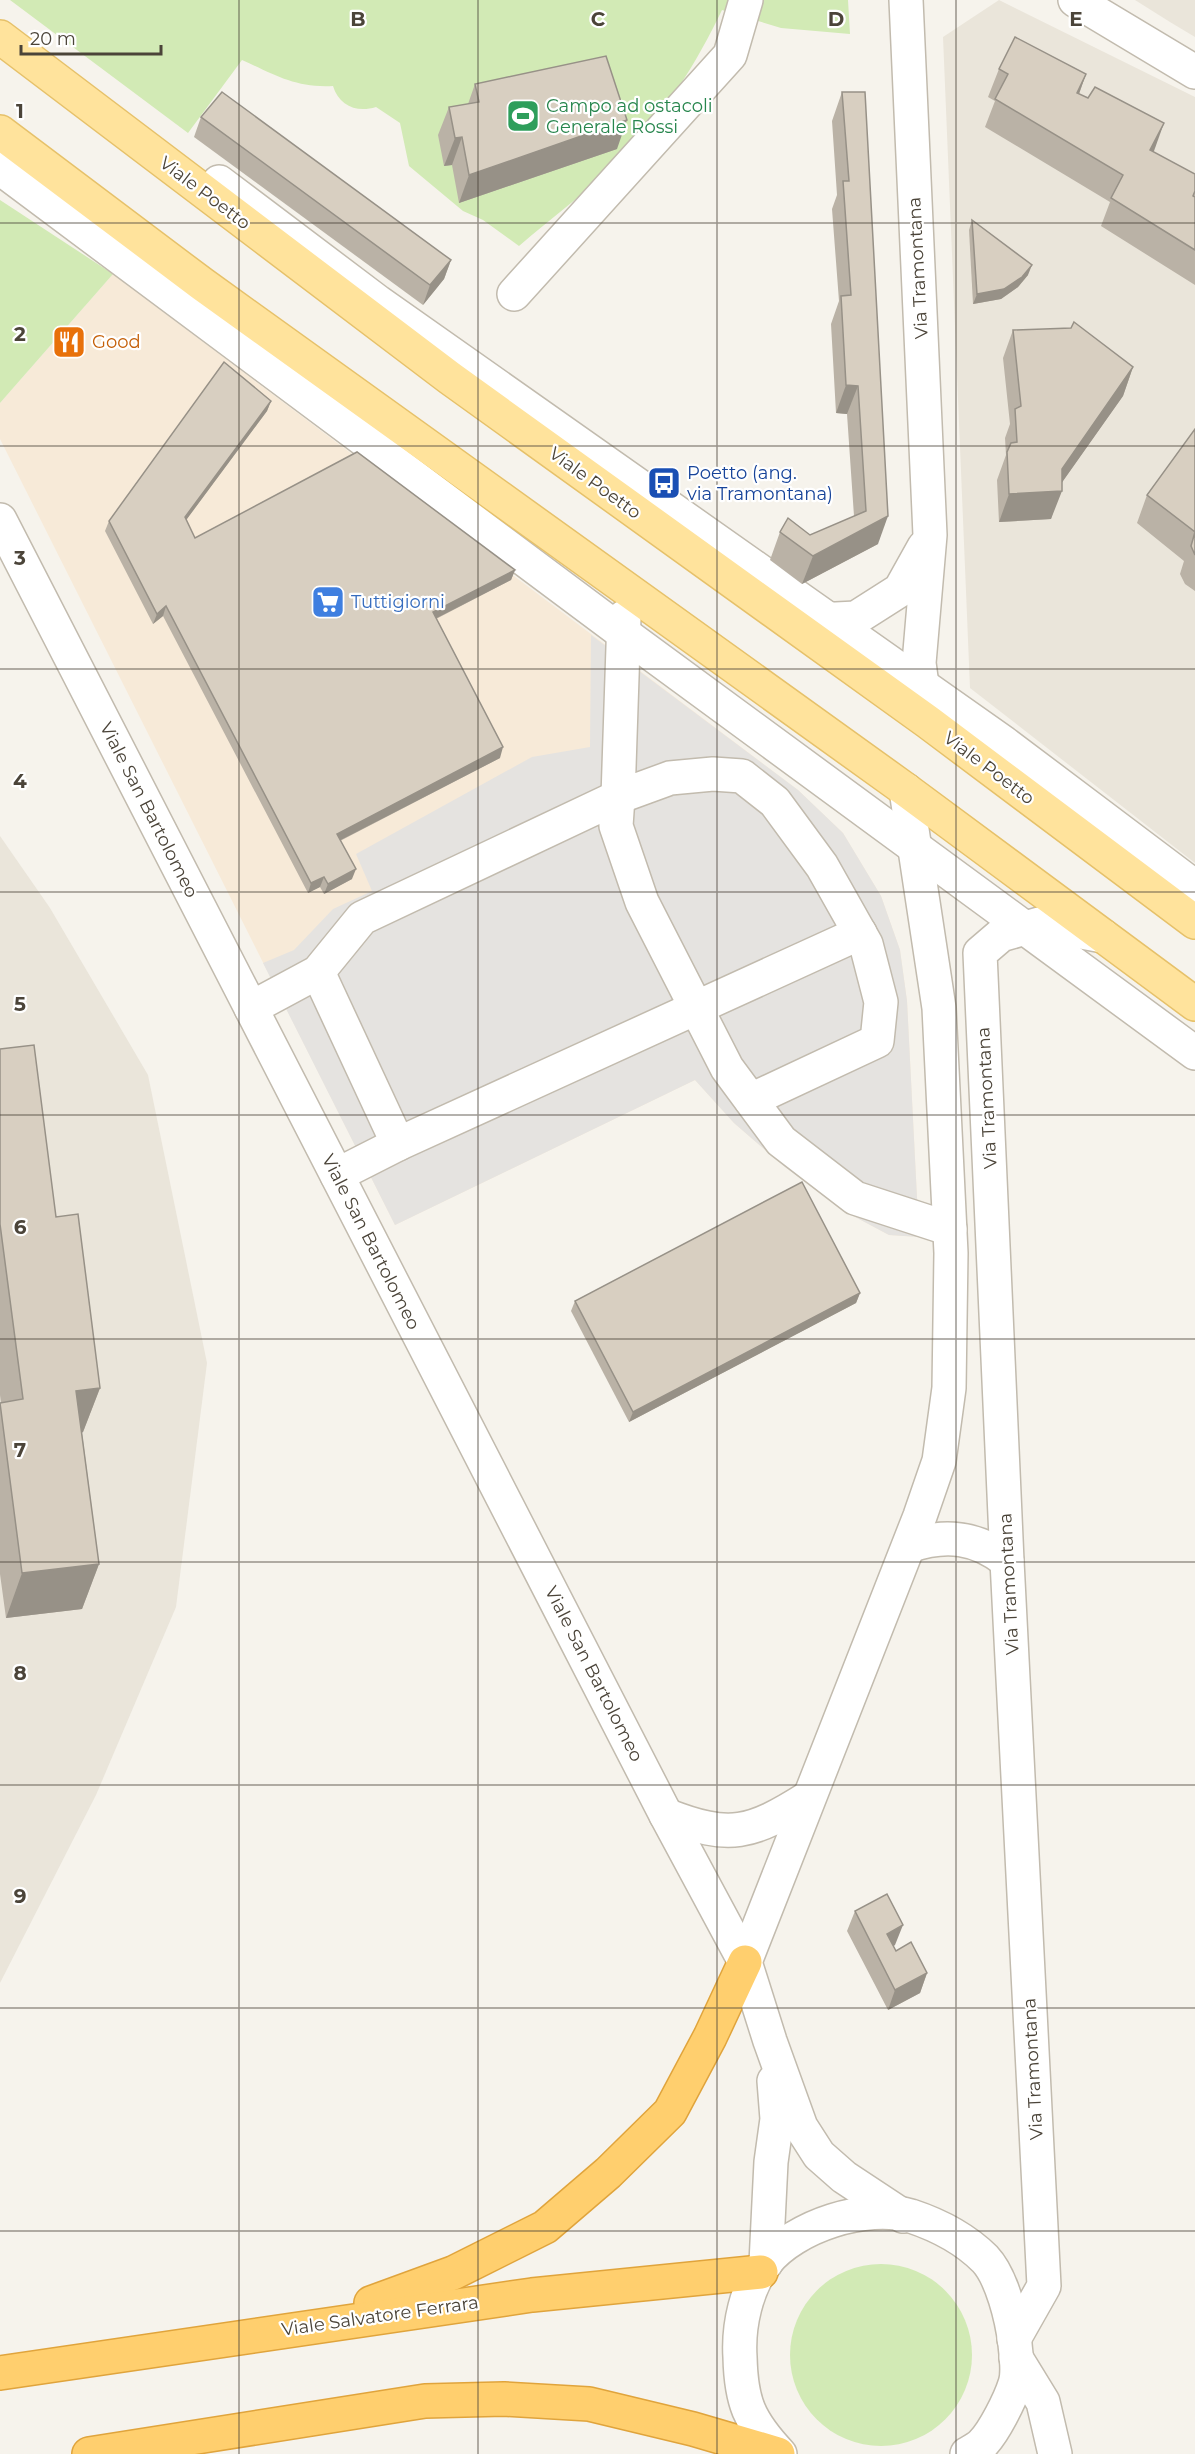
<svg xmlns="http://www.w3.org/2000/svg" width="1195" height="2454" font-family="Montserrat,sans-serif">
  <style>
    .residential { fill: #eae5da }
    .commercial { fill: #f7ead8 }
    .green { fill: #d2eab5 }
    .parking { fill: #e5e3e0 }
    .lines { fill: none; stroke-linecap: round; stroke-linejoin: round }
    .minor-casing { stroke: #c2bbae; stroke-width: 36 }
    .major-casing { stroke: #e6c16a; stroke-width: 36 }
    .highway-casing { stroke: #e0a43c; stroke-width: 36 }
    .minor { stroke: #fff; stroke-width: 33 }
    .major { stroke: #ffe39c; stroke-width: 33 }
    .highway { stroke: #ffcf6e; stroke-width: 33 }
    .wall { fill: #bab2a6 }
    .shaded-wall { fill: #979187 }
    .building { fill: #d8cfc1; stroke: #979187; stroke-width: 1.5 }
    .grid { fill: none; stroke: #4b4439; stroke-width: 1.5; stroke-opacity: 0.55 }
    .labels { text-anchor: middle; stroke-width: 4.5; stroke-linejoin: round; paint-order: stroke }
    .leisure-label { font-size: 18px; fill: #27864d; stroke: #fff; text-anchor: start }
    .street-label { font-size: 18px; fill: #4b4439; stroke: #fff }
    .food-label { font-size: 18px; fill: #c56008; stroke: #fff; text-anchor: start }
    .transit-label { font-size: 18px; fill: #164399; stroke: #fff; text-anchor: start }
    .shop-label { font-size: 18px; fill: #366cbe; stroke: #fff; text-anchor: start }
    .grid-label { font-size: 20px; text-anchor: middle; font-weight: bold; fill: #4b4439; stroke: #fff; stroke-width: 4.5; stroke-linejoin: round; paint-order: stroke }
  </style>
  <rect width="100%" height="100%" fill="#f6f3ec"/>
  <g class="residential">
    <path d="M 999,0 L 1195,97 L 1195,863 L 970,688 L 943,37 Z"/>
    <path d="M 1135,0 L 1195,0 L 1195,37 L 1170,22 Z"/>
    <path d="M 0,836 L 50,908 L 148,1075 L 207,1363 L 176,1607 L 96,1795 L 0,1983 Z"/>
  </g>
  <path class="commercial" d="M 113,274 L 798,790 L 843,833 L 881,896 L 900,950 L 907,1001 L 919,1237 L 889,1235 L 844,1211 L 785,1167 L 734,1123 L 695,1080 L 395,1225 L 0,439 L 0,403 Z"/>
  <g class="green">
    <path d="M 10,0 L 848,0 L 850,34 L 781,28 L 722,10 C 697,62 665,114 624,155 C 592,188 554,216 519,246 L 483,220 L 463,211 L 409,166 L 400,123 L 376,107 C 357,113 339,106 333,86 C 295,88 275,75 242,60 L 188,133 Z"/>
    <path d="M 0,200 L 113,274 L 0,403 Z"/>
    <circle cx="881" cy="2355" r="91"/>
  </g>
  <path class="parking" d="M 591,635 L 798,790 L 843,833 L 881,896 L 900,950 L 907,1001 L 919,1237 L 889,1235 L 844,1211 L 785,1167 L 734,1123 L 695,1080 L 395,1225 L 263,963 L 294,950 L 333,909 L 372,891 L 356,854 L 532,757 L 590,747 Z"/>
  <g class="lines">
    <g class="minor-casing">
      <g id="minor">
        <path d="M 906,0 L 930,535 L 919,663 L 924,700"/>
        <path d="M 1075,0 L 1195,72"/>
        <path d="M 0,168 L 623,633 L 1195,1053"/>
        <path d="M 219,182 L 378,302 L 1004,743 L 1195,887"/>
        <path d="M 514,294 L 730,55 L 746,0"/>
        <path d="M 0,520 L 666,1815 L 745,1962 L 770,2041 L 801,2127 L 819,2155 L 844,2177 L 903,2216"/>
        <path d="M 624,617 L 618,797 L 670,778 L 713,774 L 742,776 L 775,802 L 822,866 L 866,944 L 881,1002 L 877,1041 L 751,1100"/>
        <path d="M 816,620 L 856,618 L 900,590 L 924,547"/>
        <path d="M 318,972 L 398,1144"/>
        <path d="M 251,1008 L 318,972 L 362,918 L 618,797 L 616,826 L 642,902 L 727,1068 L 781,1141 L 855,1198 L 950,1229"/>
        <path d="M 337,1175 L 398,1144 L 860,933"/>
        <path d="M 909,1546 C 946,1533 977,1537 1007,1561"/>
        <path d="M 666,1815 C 730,1840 751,1834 808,1798"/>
        <path d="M 745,1962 L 920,1516 L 939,1461 L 949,1388 L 951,1253 L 939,1008 L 906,790"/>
        <path d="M 766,2263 L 771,2162 L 777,2119 L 774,2081"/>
        <path d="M 1014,2339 L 1044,2286 L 1007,1561 L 980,953 L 1001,935 L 1039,924 L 1103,936"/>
        <path d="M 1016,2358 L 1043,2402 L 1055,2454"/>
        <path d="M 780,2454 C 749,2421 741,2402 740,2357 C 738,2326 746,2288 766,2262 C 795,2226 866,2203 911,2216 C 938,2225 965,2239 985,2259 C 1002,2277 1012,2319 1015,2344 C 1016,2356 1019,2372 1015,2384 C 1010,2400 994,2432 982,2444 C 978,2448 972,2451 967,2454"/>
      </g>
    </g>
    <g class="major-casing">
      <g id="major">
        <path d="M 0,37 L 450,378 L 928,722 L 1195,922"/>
        <path d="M 0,132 L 202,284 L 906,790 L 1195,1004"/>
      </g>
    </g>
    <g class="highway-casing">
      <g id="highway">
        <path d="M 371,2303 L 453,2273 L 545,2227 L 608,2173 L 670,2112 L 710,2037 L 745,1962"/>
        <path d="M 0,2373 L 532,2295 L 761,2272"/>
        <path d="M 89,2454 L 425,2401 L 504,2399 L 589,2404 L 693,2429 L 778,2454"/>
      </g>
    </g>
    <use href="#minor" class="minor"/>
    <use href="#major" class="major"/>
    <use href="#highway" class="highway"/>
  </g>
  <g class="wall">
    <path d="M 999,69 L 1086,74 L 1079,94 L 1153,152 L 1195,174 L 1195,285 L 1101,226 L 1110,202 L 985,127 L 995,101 L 988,97 Z"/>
    <path d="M 475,84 L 617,149 L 459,203 L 452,165 L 444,166 L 438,135 L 449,107 L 468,104 Z"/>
    <path d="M 842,92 L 878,544 L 802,584 L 770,560 L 780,532 L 810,535 L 854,516 L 847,414 L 836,413 L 831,324 L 839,301 L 832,209 L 837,195 L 832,121 Z"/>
    <path d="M 201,117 L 451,260 L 444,279 L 423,305 L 194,137 Z"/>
    <path d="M 972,220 L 1028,275 L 1018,287 L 1001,299 L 973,304 L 969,230 Z"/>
    <path d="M 1013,330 L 1133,367 L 1123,396 L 1062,482 L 1051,519 L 999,522 L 997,480 L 1006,455 L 1005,438 L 1010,424 L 1003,358 Z"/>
    <path d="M 271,401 L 267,411 L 186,520 L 195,538 L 515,570 L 511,580 L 436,619 L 500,758 L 340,841 L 352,879 L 324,894 L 320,887 L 308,893 L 163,616 L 153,624 L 105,531 L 109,521 Z"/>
    <path d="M 1195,429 L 1195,591 L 1185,584 L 1180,574 L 1184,561 L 1137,523 L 1147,495 Z"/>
    <path d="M 0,1049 L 56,1217 L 100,1388 L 83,1432 L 82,1433 L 99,1564 L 82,1609 L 6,1618 L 0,1574 L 0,1403 L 1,1403 L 0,1395 Z"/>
    <path d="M 860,1293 L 856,1303 L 629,1422 L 571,1311 L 575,1301 Z"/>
    <path d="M 855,1911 L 895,1945 L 893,1946 L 896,1951 L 927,1973 L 920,1993 L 888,2010 L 847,1931 Z"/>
  </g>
  <g class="shaded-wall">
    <path d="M 1086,74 L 1076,102 L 1077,93 Z"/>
    <path d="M 627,120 L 617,149 L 459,203 L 469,175 Z"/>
    <path d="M 1164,123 L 1154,151 L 1139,178 L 1150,150 Z"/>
    <path d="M 462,137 L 452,165 L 444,166 L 455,138 Z"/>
    <path d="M 451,260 L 444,279 L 423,305 L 430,285 Z"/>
    <path d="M 1032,265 L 1028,275 L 1018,287 L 1001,299 L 973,304 L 977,294 Z"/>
    <path d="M 1133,367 L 1123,396 L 1056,491 L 1062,491 L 1051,519 L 999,522 L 1009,494 L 1062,469 Z"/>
    <path d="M 846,385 L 858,386 L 847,414 L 836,413 Z"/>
    <path d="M 271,401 L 267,411 L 181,527 L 185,517 Z"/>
    <path d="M 888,516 L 878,544 L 802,584 L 813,556 Z"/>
    <path d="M 515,570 L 511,580 L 429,622 L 433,612 Z"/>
    <path d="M 166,606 L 163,616 L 153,624 L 157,614 Z"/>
    <path d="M 503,747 L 500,758 L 333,844 L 337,834 Z"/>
    <path d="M 356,869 L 352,879 L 324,894 L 328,884 Z"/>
    <path d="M 324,877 L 320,887 L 308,893 L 311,883 Z"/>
    <path d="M 860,1293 L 856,1303 L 629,1422 L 633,1412 Z"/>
    <path d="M 100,1388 L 83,1432 L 60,1436 L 76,1391 Z"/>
    <path d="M 99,1564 L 82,1609 L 6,1618 L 22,1573 Z"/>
    <path d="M 903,1925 L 895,1945 L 880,1954 L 887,1934 Z"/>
    <path d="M 927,1973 L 920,1993 L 888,2010 L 895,1990 Z"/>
  </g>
  <g class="building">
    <path d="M 1015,37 L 1086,74 L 1077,93 L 1088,98 L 1095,87 L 1164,123 L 1150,150 L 1195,174 L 1195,191 L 1193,196 L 1195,197 L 1195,250 L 1111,198 L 1123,175 L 995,99 L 1008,74 L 999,69 Z"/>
    <path d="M 606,56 L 627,120 L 469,175 L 462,137 L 455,138 L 449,107 L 479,102 L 475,84 Z"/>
    <path d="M 222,92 L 451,260 L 430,285 L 201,117 Z"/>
    <path d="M 842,92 L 865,92 L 888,516 L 813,556 L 780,532 L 788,518 L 810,535 L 866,511 L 858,386 L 846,385 L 841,296 L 851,295 L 843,181 L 849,181 Z"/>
    <path d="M 972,220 L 1032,265 L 1022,277 L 1004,289 L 977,294 Z"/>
    <path d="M 1074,322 L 1133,367 L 1062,469 L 1062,491 L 1009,494 L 1007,452 L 1011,443 L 1017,442 L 1015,409 L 1021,406 L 1013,330 L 1071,328 Z"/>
    <path d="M 224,362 L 271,401 L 185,517 L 195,538 L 357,452 L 515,570 L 433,612 L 503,747 L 337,834 L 356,869 L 328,884 L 324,877 L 311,883 L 166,606 L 157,614 L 109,521 Z"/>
    <path d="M 1195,429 L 1195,555 L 1191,546 L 1195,532 L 1147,495 Z"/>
    <path d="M 34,1045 L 56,1217 L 78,1214 L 100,1388 L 76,1391 L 99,1564 L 22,1573 L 0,1403 L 23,1399 L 0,1224 L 0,1049 Z"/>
    <path d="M 802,1182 L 860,1293 L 633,1412 L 575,1301 Z"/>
    <path d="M 887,1894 L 903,1925 L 887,1934 L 896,1951 L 911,1942 L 927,1973 L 895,1990 L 855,1911 Z"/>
  </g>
  <path class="grid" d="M 239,0 L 239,2454M 478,0 L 478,2454M 717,0 L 717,2454M 956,0 L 956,2454M 0,223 L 1195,223M 0,446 L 1195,446M 0,669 L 1195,669M 0,892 L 1195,892M 0,1115 L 1195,1115M 0,1339 L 1195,1339M 0,1562 L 1195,1562M 0,1785 L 1195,1785M 0,2008 L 1195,2008M 0,2231 L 1195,2231"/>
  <defs>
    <g id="stadium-square" transform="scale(1.725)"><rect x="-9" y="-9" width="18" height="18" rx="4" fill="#2e9e5b" stroke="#fff"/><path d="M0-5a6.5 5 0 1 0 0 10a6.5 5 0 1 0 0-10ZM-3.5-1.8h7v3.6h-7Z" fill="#fff"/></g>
    <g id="restaurant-square" transform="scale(1.725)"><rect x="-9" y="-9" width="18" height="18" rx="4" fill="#e8710a" stroke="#fff"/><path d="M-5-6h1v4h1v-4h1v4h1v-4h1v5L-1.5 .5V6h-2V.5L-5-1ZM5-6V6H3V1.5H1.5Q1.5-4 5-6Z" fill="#fff"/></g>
    <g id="bus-square" transform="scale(1.725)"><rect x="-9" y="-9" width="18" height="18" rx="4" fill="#1a4fb4" stroke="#fff"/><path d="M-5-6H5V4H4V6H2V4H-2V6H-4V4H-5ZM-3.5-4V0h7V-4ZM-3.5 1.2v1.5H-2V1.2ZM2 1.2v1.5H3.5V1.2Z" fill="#fff"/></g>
    <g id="supermarket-square" transform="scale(1.725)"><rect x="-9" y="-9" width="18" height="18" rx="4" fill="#3f7fe0" stroke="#fff"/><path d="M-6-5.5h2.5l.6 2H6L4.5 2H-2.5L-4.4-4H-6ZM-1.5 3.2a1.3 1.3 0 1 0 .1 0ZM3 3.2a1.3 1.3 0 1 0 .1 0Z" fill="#fff"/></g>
  </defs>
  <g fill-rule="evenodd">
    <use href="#stadium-square" x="523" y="116"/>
    <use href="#restaurant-square" x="69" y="342"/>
    <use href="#bus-square" x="664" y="483"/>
    <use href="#supermarket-square" x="328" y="602"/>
  </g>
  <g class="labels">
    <g class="leisure-label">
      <text x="546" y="112">Campo ad ostacoli<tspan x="546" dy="21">Generale Rossi</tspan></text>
    </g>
    <g class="street-label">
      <text transform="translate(205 193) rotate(37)" y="6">Viale Poetto</text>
      <text transform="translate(918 268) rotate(-93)" y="6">Via Tramontana</text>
      <text transform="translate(595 483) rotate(36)" y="6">Viale Poetto</text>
      <text transform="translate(989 768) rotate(37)" y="6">Viale Poetto</text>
      <text transform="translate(149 810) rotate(63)" y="6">Viale San Bartolomeo</text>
      <text transform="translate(987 1098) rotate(-93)" y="6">Via Tramontana</text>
      <text transform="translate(371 1242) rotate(63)" y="6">Viale San Bartolomeo</text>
      <text transform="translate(1009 1584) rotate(-93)" y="6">Via Tramontana</text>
      <text transform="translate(594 1674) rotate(63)" y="6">Viale San Bartolomeo</text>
      <text transform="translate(1033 2069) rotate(-93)" y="6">Via Tramontana</text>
      <text transform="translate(380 2316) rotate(-8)" y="6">Viale Salvatore Ferrara</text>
    </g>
    <g class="food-label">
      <text x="92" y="348">Good</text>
    </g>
    <g class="transit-label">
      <text x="687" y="479">Poetto (ang.<tspan x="687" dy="21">via Tramontana)</tspan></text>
    </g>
    <g class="shop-label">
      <text x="351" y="608">Tuttigiorni</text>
    </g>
  </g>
  <g class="grid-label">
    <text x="358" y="26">B</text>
    <text x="598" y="26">C</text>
    <text x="836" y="26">D</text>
    <text x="1076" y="26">E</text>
    <text x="20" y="118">1</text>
    <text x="20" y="341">2</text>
    <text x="20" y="565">3</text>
    <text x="20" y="788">4</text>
    <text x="20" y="1011">5</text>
    <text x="20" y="1234">6</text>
    <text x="20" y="1457">7</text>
    <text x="20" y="1680">8</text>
    <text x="20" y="1903">9</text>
  </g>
  <path d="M21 45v9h140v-9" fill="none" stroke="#4b4439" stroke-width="3"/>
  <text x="30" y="45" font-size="18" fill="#4b4439" stroke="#ffffff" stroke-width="4.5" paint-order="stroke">20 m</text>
</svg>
